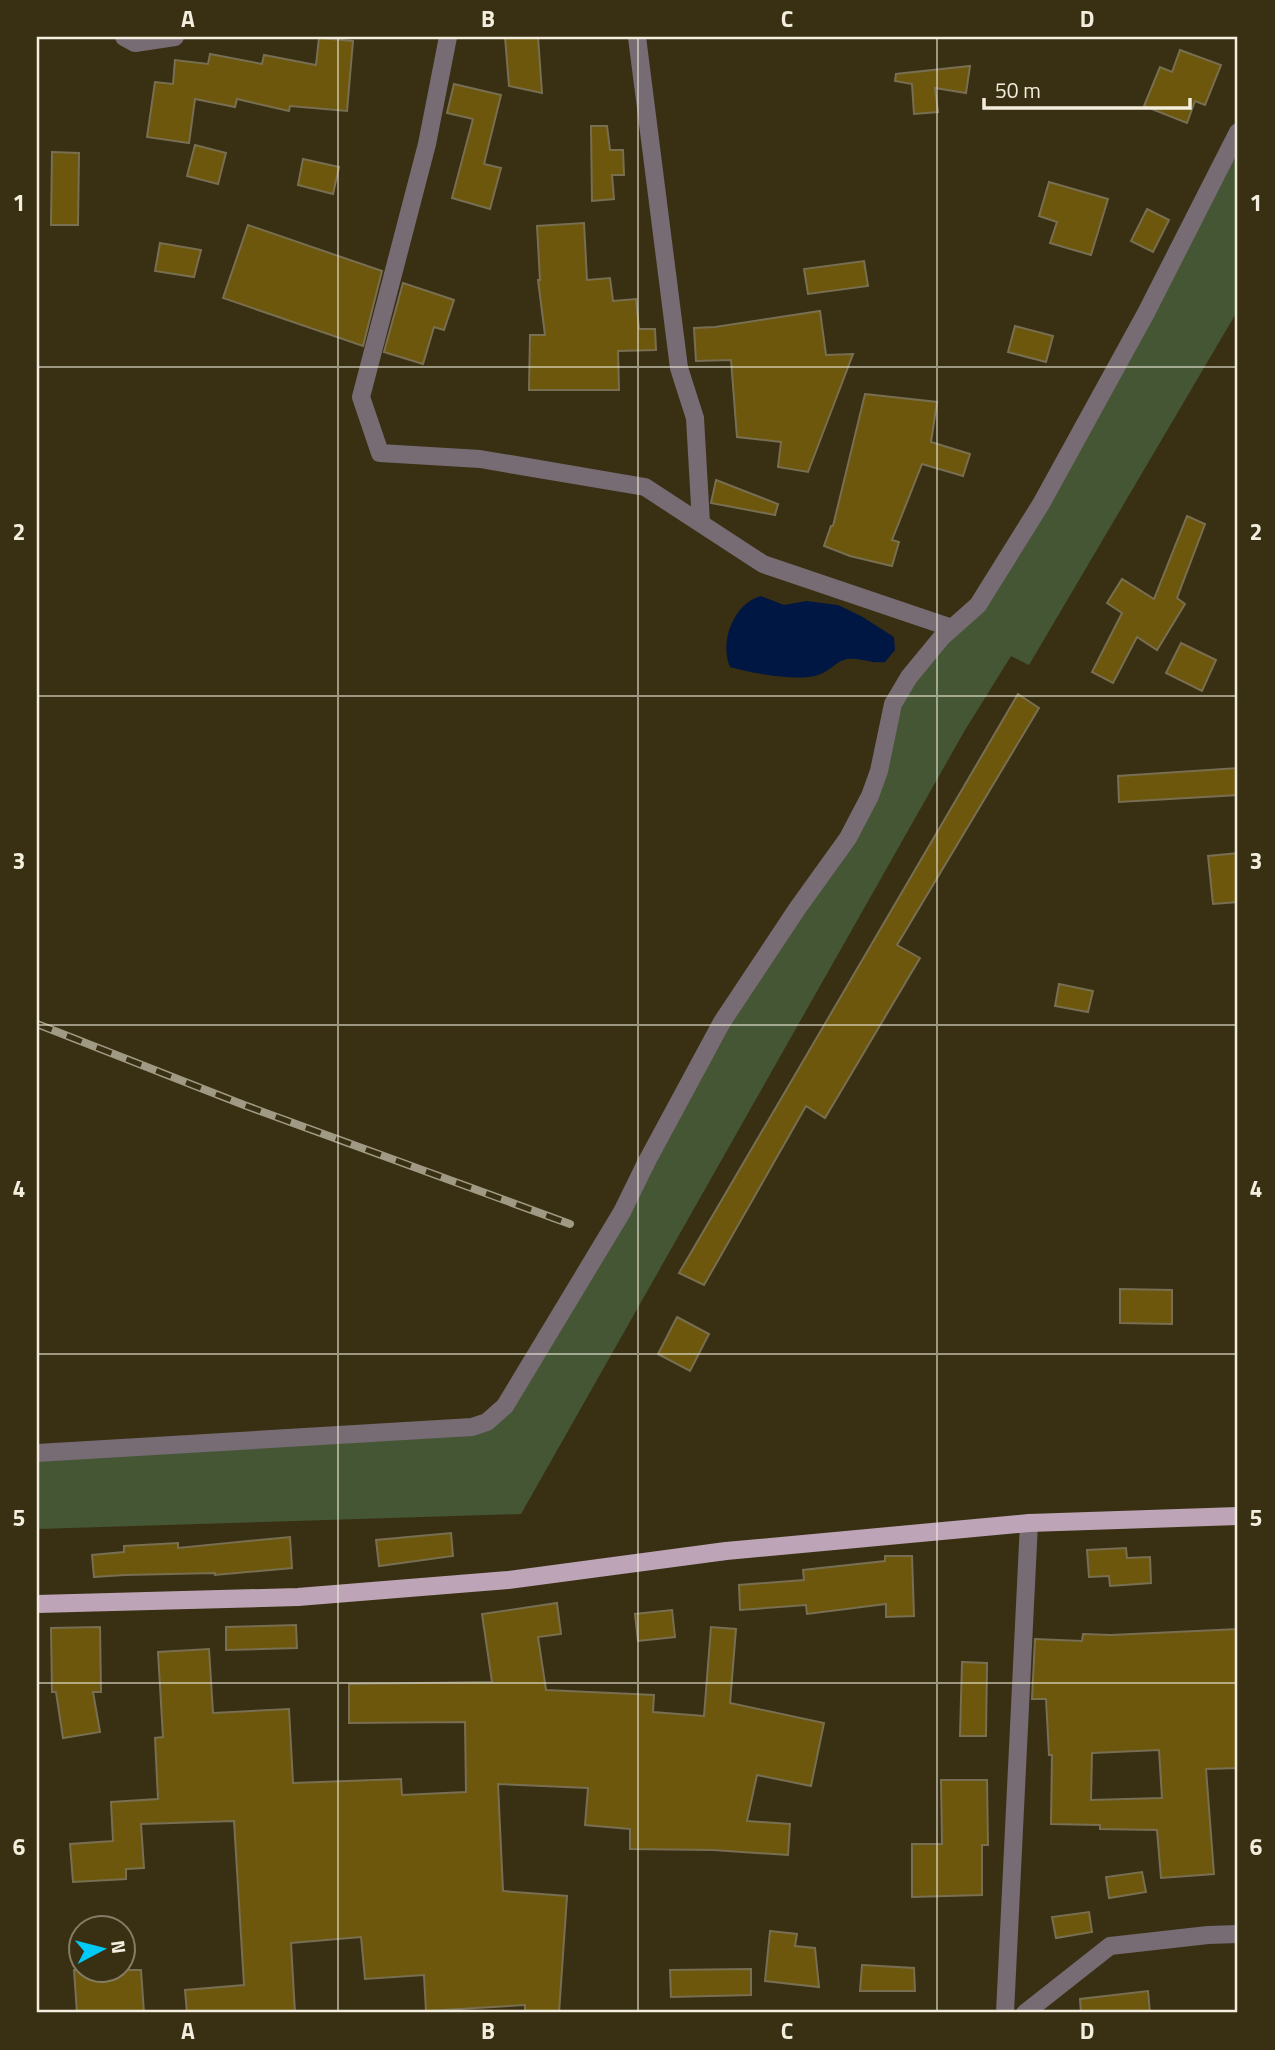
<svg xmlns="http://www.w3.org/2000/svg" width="1275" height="2050" font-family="'Titillium Web',sans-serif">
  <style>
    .green { fill: #455635 }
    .water { fill: #001643 }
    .building { fill: #6c570c; stroke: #786e51; stroke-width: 2; fill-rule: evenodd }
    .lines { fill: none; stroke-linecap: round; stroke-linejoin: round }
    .minor { stroke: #776b74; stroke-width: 18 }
    .major { stroke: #bda5b7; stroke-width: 18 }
    .rail-casing { stroke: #a09a84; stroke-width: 8 }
    .rail { stroke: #393014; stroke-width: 5; stroke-dasharray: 16; stroke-linecap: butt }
    .grid { fill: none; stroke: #f3eedd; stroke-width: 2; stroke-opacity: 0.55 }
    .neatline { fill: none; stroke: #f3eedd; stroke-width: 2.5 }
    .grid-label { font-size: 23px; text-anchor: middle; font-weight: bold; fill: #f3eedd }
  </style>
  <rect width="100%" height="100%" fill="#393014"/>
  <path class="green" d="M 1238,132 L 1238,310 L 1029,665 L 1011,656 L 965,730 L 521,1514 L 37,1529 L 37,1453 L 472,1427 L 505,1406 L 693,1074 L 848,838 L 893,704 L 978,605 Z"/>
  <path class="water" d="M 761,596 L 784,605 L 806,601 L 838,605 L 861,616 L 894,637 L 895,650 L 885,662 C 872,664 859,657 847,659 C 836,661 829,672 818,675 C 798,682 751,673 730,667 C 719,642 734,603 761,596 Z"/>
  <g class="building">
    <path d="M 505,37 L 538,37 L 542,93 L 509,86 Z"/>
    <path d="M 319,38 L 353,41 L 347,111 L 290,106 L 289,111 L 237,99 L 235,107 L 195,99 L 189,143 L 147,137 L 155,82 L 173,84 L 175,60 L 208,64 L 210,54 L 262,64 L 264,55 L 316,65 Z"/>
    <path d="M 1180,50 L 1221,65 L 1205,105 L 1195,101 L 1187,123 L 1144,106 L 1160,67 L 1172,72 Z"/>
    <path d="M 970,66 L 966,93 L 935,88 L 938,112 L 914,114 L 912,84 L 895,81 L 896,74 Z"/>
    <path d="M 454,84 L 501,95 L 484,164 L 501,168 L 490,209 L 452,198 L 473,119 L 447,113 Z"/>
    <path d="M 591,126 L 607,126 L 610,150 L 623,150 L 624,175 L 612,175 L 614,199 L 592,201 Z"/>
    <path d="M 195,145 L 226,153 L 218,184 L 187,176 Z"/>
    <path d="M 52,152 L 79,153 L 78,225 L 51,225 Z"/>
    <path d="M 303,159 L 339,167 L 333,194 L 298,185 Z"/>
    <path d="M 1049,182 L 1108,199 L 1091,255 L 1050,243 L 1057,222 L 1039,216 Z"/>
    <path d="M 1147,209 L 1169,220 L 1153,252 L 1131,241 Z"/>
    <path d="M 584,223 L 587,280 L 610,278 L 613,301 L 636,299 L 639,329 L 655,329 L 656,350 L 618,351 L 619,390 L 529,390 L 530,335 L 545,335 L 538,280 L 540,280 L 537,226 Z"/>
    <path d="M 248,225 L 382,271 L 363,346 L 223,298 Z"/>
    <path d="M 160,243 L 201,250 L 194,277 L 155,271 Z"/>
    <path d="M 864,261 L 868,286 L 808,294 L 804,269 Z"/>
    <path d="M 403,283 L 454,300 L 444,330 L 434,327 L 423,364 L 384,352 Z"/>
    <path d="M 820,311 L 826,355 L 853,354 L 808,472 L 778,467 L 781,442 L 737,437 L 731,360 L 696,361 L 694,328 L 715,327 Z"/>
    <path d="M 1015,326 L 1053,336 L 1046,362 L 1008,352 Z"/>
    <path d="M 865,394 L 937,402 L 931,442 L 970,454 L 963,476 L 922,464 L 892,540 L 899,542 L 892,566 L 850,556 L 824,546 L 831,526 L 833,526 Z"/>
    <path d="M 716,480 L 778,504 L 775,515 L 711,503 Z"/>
    <path d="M 1187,516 L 1205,524 L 1177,598 L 1185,604 L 1157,650 L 1137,637 L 1113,683 L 1092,672 L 1122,613 L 1107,603 L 1122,579 L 1154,599 Z"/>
    <path d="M 1181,643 L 1216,660 L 1202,691 L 1166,673 Z"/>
    <path d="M 1018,694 L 1039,708 L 897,945 L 920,958 L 825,1118 L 806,1106 L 704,1285 L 679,1273 Z"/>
    <path d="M 1238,768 L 1238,795 L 1119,802 L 1118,776 Z"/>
    <path d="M 1238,853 L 1238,902 L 1213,904 L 1208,856 Z"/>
    <path d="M 1059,984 L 1093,991 L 1088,1012 L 1055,1006 Z"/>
    <path d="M 1120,1289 L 1172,1290 L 1172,1324 L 1120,1323 Z"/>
    <path d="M 677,1317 L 709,1334 L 690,1371 L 658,1354 Z"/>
    <path d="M 451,1533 L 453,1556 L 379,1566 L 376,1540 Z"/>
    <path d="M 290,1537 L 292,1568 L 215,1575 L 215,1573 L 125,1575 L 94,1577 L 92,1555 L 124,1552 L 124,1546 L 178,1543 L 178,1548 Z"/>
    <path d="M 1126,1548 L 1127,1558 L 1150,1557 L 1151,1583 L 1110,1586 L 1109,1576 L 1089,1577 L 1087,1550 Z"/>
    <path d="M 885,1556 L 912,1556 L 914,1616 L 886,1617 L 886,1604 L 807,1614 L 806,1605 L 740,1610 L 739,1585 L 804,1580 L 803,1570 L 885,1561 Z"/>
    <path d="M 557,1603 L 561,1634 L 538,1637 L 546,1690 L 654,1695 L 653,1712 L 704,1716 L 711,1627 L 736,1629 L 730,1703 L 824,1723 L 811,1786 L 757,1775 L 747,1821 L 790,1824 L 788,1855 L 713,1850 L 630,1849 L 630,1829 L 585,1825 L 588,1788 L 498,1784 L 503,1891 L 567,1896 L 559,2013 L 525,2013 L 525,2005 L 426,2011 L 424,1975 L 365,1979 L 361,1937 L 291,1943 L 295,2013 L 187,2013 L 185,1990 L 244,1985 L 234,1821 L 141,1824 L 144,1868 L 126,1869 L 126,1879 L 73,1882 L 70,1844 L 113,1841 L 111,1802 L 158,1799 L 155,1738 L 163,1737 L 158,1652 L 209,1649 L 213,1713 L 289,1709 L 293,1783 L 401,1779 L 402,1795 L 466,1792 L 465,1722 L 349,1723 L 349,1684 L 492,1682 L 482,1614 Z"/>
    <path d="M 672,1610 L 675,1637 L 638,1641 L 635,1614 Z"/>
    <path d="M 296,1625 L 297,1648 L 226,1650 L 226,1627 Z"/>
    <path d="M 100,1627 L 101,1692 L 93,1692 L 100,1732 L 63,1738 L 56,1692 L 52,1692 L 51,1628 Z"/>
    <path d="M 1238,1629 L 1238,1768 L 1206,1769 L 1214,1874 L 1161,1878 L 1157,1830 L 1100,1829 L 1100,1825 L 1051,1824 L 1052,1755 L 1049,1755 L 1046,1699 L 1032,1699 L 1035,1639 L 1082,1641 L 1083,1634 L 1111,1635 ZM 1159,1750 L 1162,1798 L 1091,1800 L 1092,1753 Z"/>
    <path d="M 962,1662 L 987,1663 L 986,1736 L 960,1736 Z"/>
    <path d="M 941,1780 L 987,1780 L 988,1845 L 982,1845 L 982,1895 L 912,1897 L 912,1844 L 942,1844 Z"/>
    <path d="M 1142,1872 L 1146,1892 L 1109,1898 L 1106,1877 Z"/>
    <path d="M 1089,1912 L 1092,1932 L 1056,1938 L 1052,1917 Z"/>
    <path d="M 770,1931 L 797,1934 L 795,1946 L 815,1948 L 819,1987 L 765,1981 Z"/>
    <path d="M 862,1965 L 914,1968 L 915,1991 L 860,1991 Z"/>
    <path d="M 751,1969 L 751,1995 L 671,1997 L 670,1970 Z"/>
    <path d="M 74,1970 L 141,1970 L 144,2013 L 77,2013 Z"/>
    <path d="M 1148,1991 L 1150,2013 L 1081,2013 L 1080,1999 Z"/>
  </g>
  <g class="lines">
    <g class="minor">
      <path d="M 124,37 L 135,43 L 175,37"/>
      <path d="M 448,37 L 427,144 L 361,397 L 380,453 L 480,459 L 645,487 L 763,564 L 952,628"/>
      <path d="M 637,37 L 679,368 L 695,418 L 701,523"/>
      <path d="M 37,1453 L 472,1427 L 487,1422 L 505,1406 L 622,1212 L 647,1161 L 722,1022 L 797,909 L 848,838 L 870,796 L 879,771 L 893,704 L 909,677 L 942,637 L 978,605 L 1041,504 L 1146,313 L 1238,132"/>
      <path d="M 1005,2013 L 1029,1523"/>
      <path d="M 1025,2013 L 1110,1946 L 1208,1935 L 1238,1934"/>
    </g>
    <path class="major" d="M 37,1604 L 298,1597 L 508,1580 L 726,1551 L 1029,1523 L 1238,1516"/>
    <g class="rail-casing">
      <path id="rail" d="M 37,1024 L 244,1105 L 570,1224"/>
    </g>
    <use href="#rail" class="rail"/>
  </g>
  <path class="grid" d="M 338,37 L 338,2013M 638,37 L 638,2013M 937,37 L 937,2013M 37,367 L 1238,367M 37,696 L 1238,696M 37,1025 L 1238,1025M 37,1354 L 1238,1354M 37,1683 L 1238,1683"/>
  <rect width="1275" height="2050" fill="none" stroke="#393014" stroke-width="77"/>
  <g transform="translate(102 1949) rotate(83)"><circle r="33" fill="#393014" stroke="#837c64" stroke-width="2"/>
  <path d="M0-5L12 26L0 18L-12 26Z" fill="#00cbf8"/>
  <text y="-10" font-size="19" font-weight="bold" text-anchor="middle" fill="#f3eedd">N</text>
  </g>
  <path d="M984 98v10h206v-10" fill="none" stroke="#f3eedd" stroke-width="3.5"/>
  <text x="995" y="98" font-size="21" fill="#f3eedd" stroke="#393014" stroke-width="5" paint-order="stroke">50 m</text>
  <rect x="38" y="38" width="1198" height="1973" class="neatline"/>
  <g class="grid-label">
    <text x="188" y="27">A</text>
    <text x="488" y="27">B</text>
    <text x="787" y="27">C</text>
    <text x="1087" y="27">D</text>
    <text x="19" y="211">1</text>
    <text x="1256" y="211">1</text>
    <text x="19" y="540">2</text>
    <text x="1256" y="540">2</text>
    <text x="19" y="869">3</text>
    <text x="1256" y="869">3</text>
    <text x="19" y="1197">4</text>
    <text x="1256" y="1197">4</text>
    <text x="19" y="1526">5</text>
    <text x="1256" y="1526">5</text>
    <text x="19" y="1855">6</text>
    <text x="1256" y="1855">6</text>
    <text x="188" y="2039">A</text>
    <text x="488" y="2039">B</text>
    <text x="787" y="2039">C</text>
    <text x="1087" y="2039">D</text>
  </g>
</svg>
